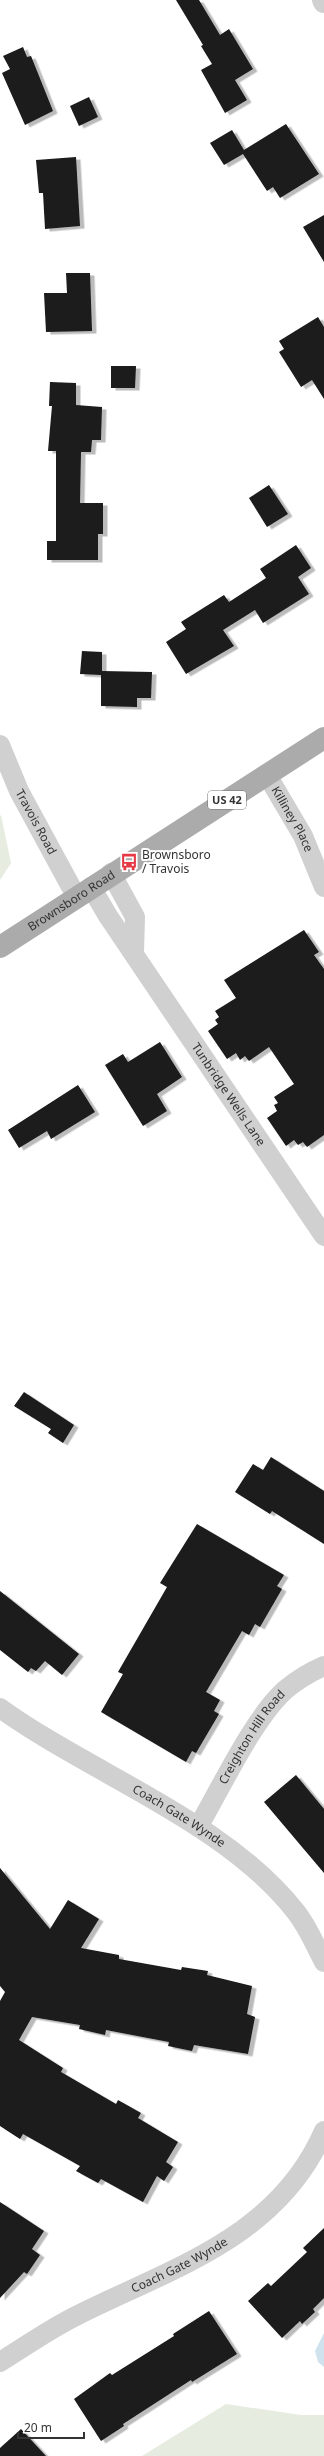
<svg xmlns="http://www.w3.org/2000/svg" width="324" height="2456" font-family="'Noto Sans',sans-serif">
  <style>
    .green { fill: #e6ecdf }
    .water { fill: #cfe2ee }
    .building { fill: #1a1a1a; filter: url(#shadow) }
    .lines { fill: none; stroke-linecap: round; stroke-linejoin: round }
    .minor { stroke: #d0d0d0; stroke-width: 20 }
    .tertiary { stroke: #d0d0d0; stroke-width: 22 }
    .primary { stroke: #ababab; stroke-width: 22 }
    .labels { text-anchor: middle; stroke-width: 4; stroke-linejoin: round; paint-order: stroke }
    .shield { fill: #fff; stroke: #707070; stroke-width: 1 }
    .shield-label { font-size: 11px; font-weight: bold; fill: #333 }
    .street-label { font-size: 12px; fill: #333; stroke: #fff }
    .poi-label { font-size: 12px; fill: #333; stroke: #fff; text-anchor: start }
  </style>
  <defs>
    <filter id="shadow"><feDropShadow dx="4.5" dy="2.5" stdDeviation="0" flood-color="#0004"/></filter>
  </defs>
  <rect width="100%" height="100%" fill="#fff"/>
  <g class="green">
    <path d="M 1,815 L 11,863 L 0,880 L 0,816 Z"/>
    <path d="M 226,2404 L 301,2415 L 324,2415 L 324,2456 L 142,2456 Z"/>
  </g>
  <path class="water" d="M 324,2333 L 324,2367 L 318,2362 L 315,2351 Z"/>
  <g class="building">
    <path d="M 176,0 L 199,0 L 220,35 L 229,29 L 253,69 L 235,80 L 247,100 L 225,113 L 201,70 L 212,64 L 201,46 L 203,45 Z"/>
    <path d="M 23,47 L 27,57 L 31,56 L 53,111 L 25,125 L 2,73 L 10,69 L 3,56 Z"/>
    <path d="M 89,97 L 98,117 L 79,126 L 70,106 Z"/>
    <path d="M 286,124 L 319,174 L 280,198 L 273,187 L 267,191 L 243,154 L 224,165 L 210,143 L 232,130 L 244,150 Z"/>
    <path d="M 76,157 L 80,226 L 45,229 L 43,193 L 39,193 L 36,160 Z"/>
    <path d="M 324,215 L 324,262 L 303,227 Z"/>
    <path d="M 66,273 L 90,273 L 92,331 L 46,332 L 44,293 L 67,293 Z"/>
    <path d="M 318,317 L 324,327 L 324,399 L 312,380 L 301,387 L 279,352 L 284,349 L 279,341 Z"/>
    <path d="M 111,366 L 136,366 L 135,388 L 111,388 Z"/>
    <path d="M 50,382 L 76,383 L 76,405 L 102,407 L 101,440 L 92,440 L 91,452 L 81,452 L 80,503 L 103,503 L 103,534 L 98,534 L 98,560 L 47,560 L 47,541 L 56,541 L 56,451 L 48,451 L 52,406 L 49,406 Z"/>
    <path d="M 269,485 L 288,514 L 267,527 L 249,498 Z"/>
    <path d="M 296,545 L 311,568 L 298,577 L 309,594 L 263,623 L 255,610 L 223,630 L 234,646 L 186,674 L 166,642 L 186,629 L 181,622 L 224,595 L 229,602 L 266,578 L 260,569 Z"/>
    <path d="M 82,651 L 102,652 L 102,671 L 152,672 L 151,698 L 137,698 L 137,707 L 101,706 L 101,675 L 80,674 Z"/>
    <path d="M 304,930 L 319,952 L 314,955 L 324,969 L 324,1135 L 307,1147 L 303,1142 L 298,1145 L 294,1140 L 286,1146 L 267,1118 L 277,1111 L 274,1105 L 278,1103 L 274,1097 L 294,1084 L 269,1047 L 249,1061 L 245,1056 L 240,1060 L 236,1053 L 227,1059 L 208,1031 L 218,1024 L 215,1020 L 219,1017 L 215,1011 L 236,998 L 224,980 Z"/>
    <path d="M 160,1042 L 182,1077 L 157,1094 L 167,1111 L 143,1126 L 105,1065 L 123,1054 L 128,1062 Z"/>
    <path d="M 78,1085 L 95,1112 L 51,1139 L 47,1131 L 19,1148 L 8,1130 Z"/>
    <path d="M 24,1392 L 74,1425 L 63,1443 L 48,1433 L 51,1429 L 14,1406 Z"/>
    <path d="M 271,1457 L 324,1491 L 324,1544 L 272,1511 L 270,1514 L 235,1492 L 253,1464 L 263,1470 Z"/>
    <path d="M 197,1524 L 284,1575 L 277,1586 L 282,1589 L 260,1627 L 255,1624 L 249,1635 L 242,1631 L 206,1692 L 220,1700 L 214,1711 L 219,1714 L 196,1753 L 192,1751 L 186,1762 L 101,1712 L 123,1674 L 118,1672 L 167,1587 L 160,1583 Z"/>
    <path d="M 0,1591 L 79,1654 L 62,1675 L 45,1661 L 36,1671 L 31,1668 L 28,1672 L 0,1650 Z"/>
    <path d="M 296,1775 L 324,1809 L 324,1873 L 264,1802 Z"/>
    <path d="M 0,1868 L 50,1929 L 68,1900 L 99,1919 L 81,1948 L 119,1955 L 119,1959 L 181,1970 L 182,1967 L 208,1971 L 207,1975 L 252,1986 L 247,2014 L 255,2017 L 248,2054 L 194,2045 L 192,2051 L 168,2046 L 169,2042 L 106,2030 L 105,2035 L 79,2029 L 80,2025 L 32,2017 L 19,2040 L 63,2068 L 61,2072 L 116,2104 L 118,2100 L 141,2113 L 138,2118 L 178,2142 L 166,2162 L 173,2167 L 164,2181 L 157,2176 L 143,2202 L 101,2179 L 98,2183 L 76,2171 L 80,2166 L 23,2134 L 20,2139 L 0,2126 L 0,2001 L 5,1992 L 0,1986 Z"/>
    <path d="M 0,2202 L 44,2231 L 32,2249 L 40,2255 L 27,2274 L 24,2272 L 0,2298 Z"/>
    <path d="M 324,2228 L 324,2298 L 313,2309 L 315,2312 L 302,2324 L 300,2321 L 282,2338 L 248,2301 L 268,2283 L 271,2286 L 307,2252 L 303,2248 Z"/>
    <path d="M 209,2311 L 237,2354 L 192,2382 L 191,2380 L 123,2424 L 124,2426 L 101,2441 L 74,2399 L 110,2373 L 112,2375 L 174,2336 L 173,2334 Z"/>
    <path d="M 21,2429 L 46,2456 L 0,2456 L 0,2448 Z"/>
  </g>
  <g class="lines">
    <g class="minor">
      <path id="s1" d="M 0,745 L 19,791 L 76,896"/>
      <path id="s2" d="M 267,775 L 303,836 L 324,887"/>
      <path d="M 111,873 L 135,917 L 134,953"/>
      <path id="s3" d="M 91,887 L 108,916 L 324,1236"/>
      <path id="s4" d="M 0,1708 C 93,1775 225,1821 296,1912 C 308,1927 315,1945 324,1962"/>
      <path id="s5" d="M 198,1827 C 221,1788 253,1719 285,1690 C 297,1680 310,1672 324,1666"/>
      <path id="s6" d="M 0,2362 C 26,2346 51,2328 78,2315 C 174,2267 278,2237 324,2131"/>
    </g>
    <path class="tertiary" d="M 323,0 L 324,2"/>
    <path class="primary" id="s7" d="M 0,947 L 324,738"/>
  </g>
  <defs>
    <g id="bus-bare" transform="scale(1.38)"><path d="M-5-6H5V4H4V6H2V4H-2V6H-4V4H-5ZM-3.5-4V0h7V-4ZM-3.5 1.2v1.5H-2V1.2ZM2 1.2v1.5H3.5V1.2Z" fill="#e63946" stroke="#fff" stroke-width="2.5" paint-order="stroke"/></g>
  </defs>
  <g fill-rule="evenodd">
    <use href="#bus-bare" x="129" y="862"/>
  </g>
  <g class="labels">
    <rect class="shield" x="208" y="791" width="38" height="18" rx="3"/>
    <g class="shield-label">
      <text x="227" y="804">US 42</text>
    </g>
    <g class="street-label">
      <text dy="4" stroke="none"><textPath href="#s2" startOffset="51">Killiney Place</textPath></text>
      <text dy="4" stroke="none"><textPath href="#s1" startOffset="85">Travois Road</textPath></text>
      <text dy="4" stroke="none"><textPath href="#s7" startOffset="85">Brownsboro Road</textPath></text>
      <text dy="4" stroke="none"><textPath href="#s3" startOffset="249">Tunbridge Wells Lane</textPath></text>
      <text dy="4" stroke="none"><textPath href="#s5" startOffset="105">Creighton Hill Road</textPath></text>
      <text dy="4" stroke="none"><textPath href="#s4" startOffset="209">Coach Gate Wynde</textPath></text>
      <text dy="4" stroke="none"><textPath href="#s6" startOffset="204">Coach Gate Wynde</textPath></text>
    </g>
    <g class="poi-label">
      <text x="142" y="859">Brownsboro<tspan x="142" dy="14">/ Travois</tspan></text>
    </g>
  </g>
  <path d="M18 2432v6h66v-6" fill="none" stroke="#333333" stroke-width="2"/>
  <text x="24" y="2432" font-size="12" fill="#333333" stroke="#ffffff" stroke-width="3" paint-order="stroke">20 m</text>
</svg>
